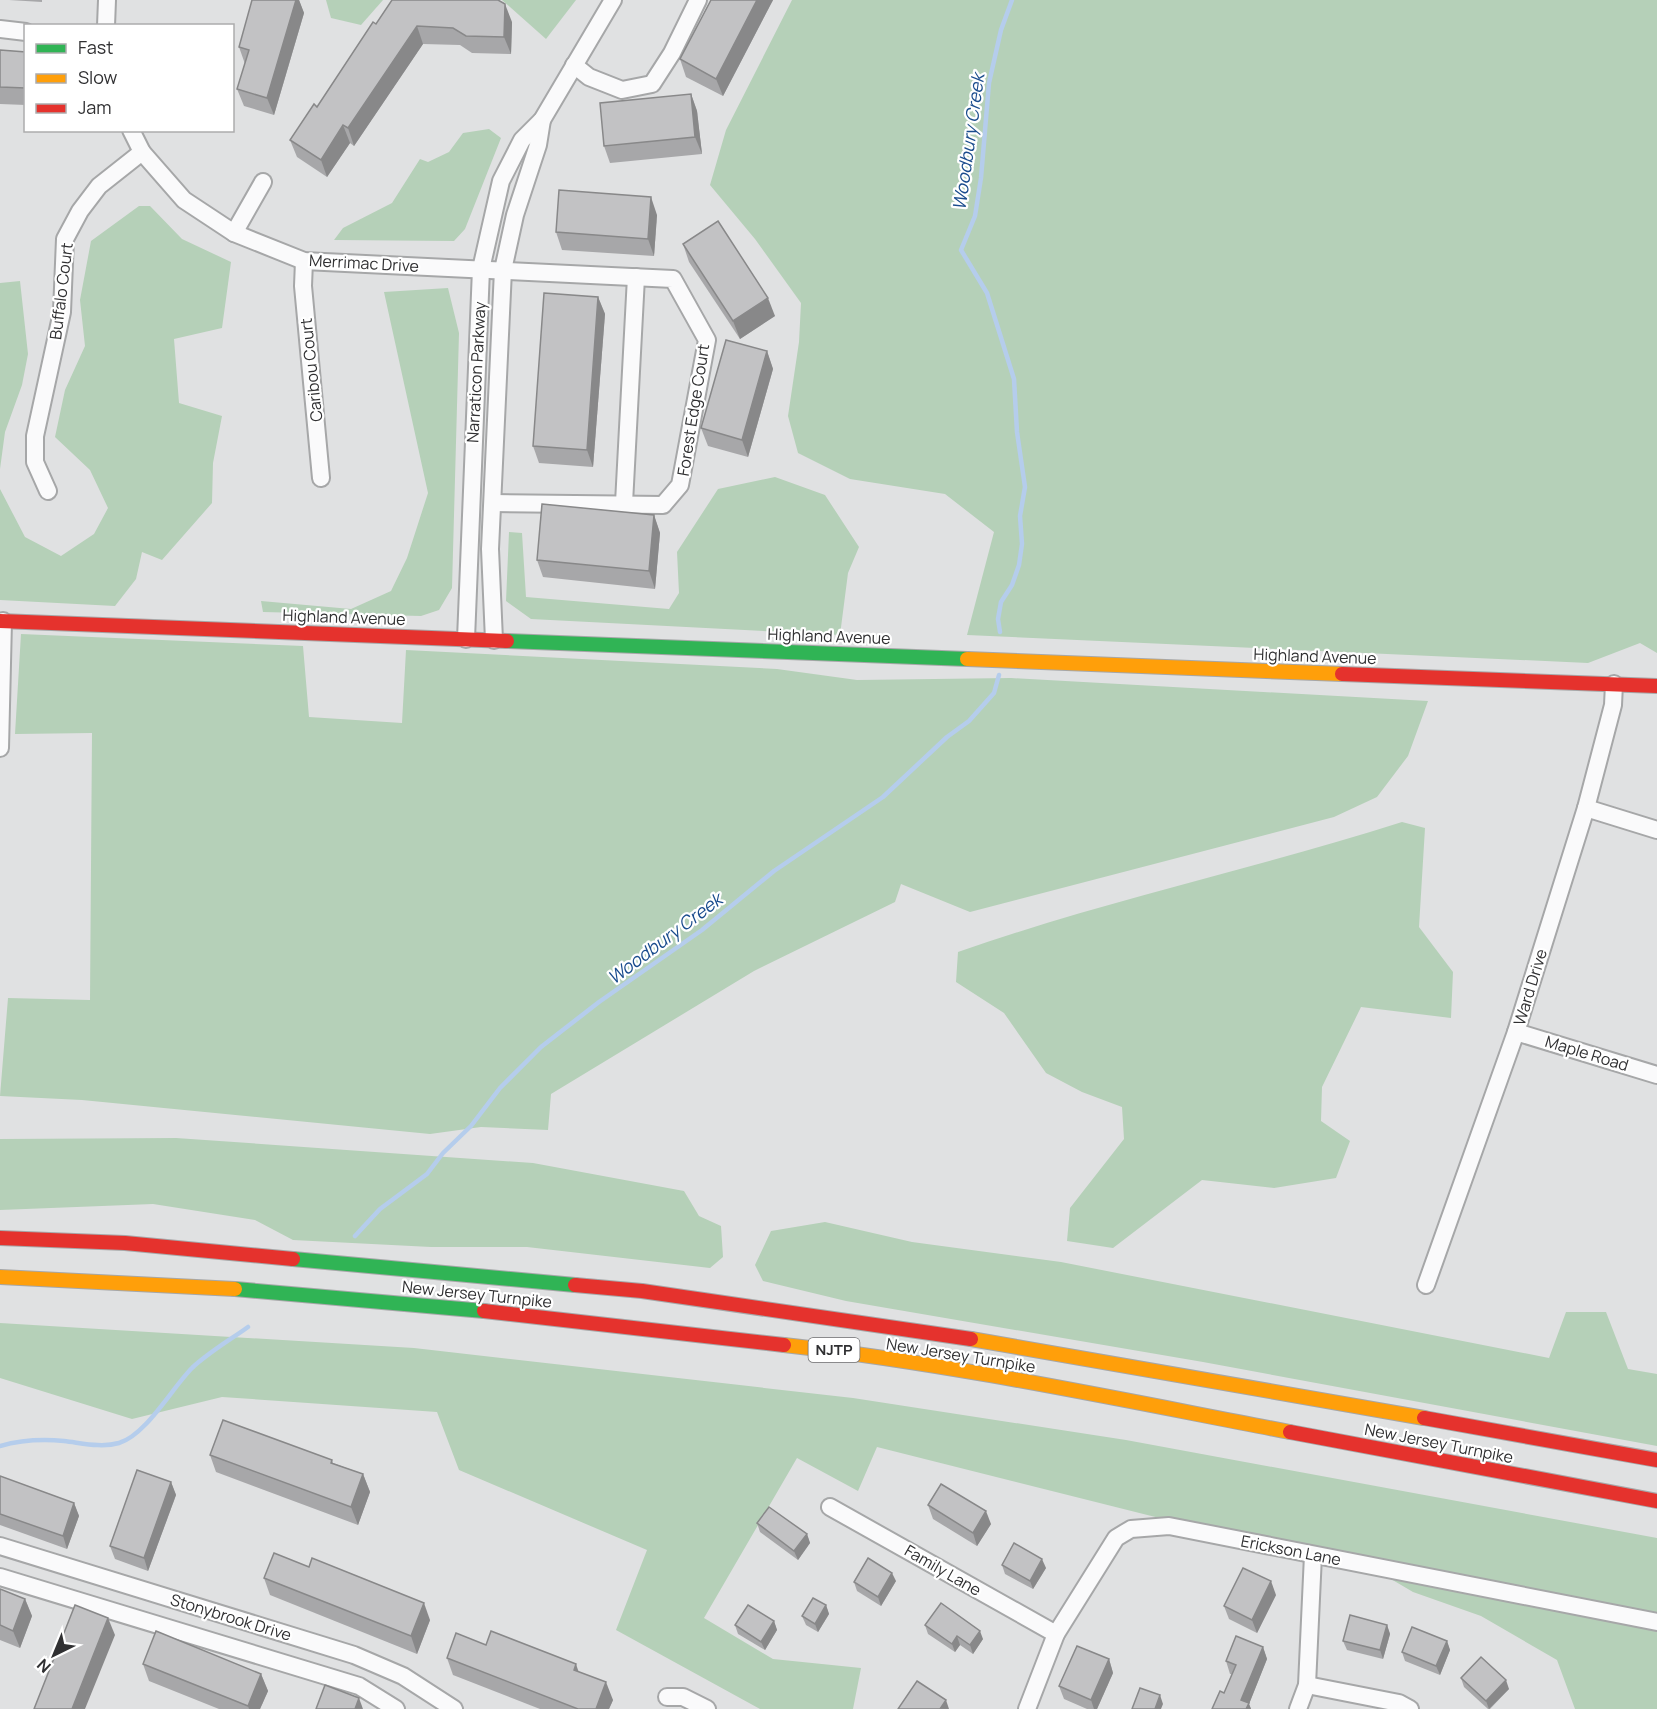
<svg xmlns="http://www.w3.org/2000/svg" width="1657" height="1709" font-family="Manrope,sans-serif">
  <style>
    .green { fill: #b5d0b8 }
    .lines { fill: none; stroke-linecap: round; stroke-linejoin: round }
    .stream { stroke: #b5cdec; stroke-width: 4.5 }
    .street-casing { stroke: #a6a7a8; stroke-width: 20 }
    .fast-casing { stroke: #a6a7a8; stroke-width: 16 }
    .slow-casing { stroke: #a6a7a8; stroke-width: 16 }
    .jam-casing { stroke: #a6a7a8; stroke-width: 16 }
    .street { stroke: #fafafb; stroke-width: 16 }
    .fast { stroke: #30b455; stroke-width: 14 }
    .slow { stroke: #ff9f0a; stroke-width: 14 }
    .jam { stroke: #e5322d; stroke-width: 14 }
    .wall { fill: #a7a7a9 }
    .shaded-wall { fill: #888889 }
    .building { fill: #c2c2c4; stroke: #888889; stroke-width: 1.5 }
    .labels { text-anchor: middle; stroke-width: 4.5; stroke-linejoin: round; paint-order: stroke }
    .shield { fill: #fff; stroke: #6e6e70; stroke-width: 1.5 }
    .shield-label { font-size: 15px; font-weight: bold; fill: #303032 }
    .street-label { font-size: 16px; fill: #303032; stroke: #fff }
    .water-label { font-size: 18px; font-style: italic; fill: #1a4c8d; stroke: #fff }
  </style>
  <rect width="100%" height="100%" fill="#e0e1e2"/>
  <g class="green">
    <path d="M 326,0 L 383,0 L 361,25 L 331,18 Z"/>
    <path d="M 502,0 L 576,0 L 546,39 Z"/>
    <path d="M 792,0 L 1657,0 L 1657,653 L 1640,643 L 1588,663 L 967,635 L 994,532 L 945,494 L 850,479 L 798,453 L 788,416 L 799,342 L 801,303 L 755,239 L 710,185 L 726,130 Z"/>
    <path d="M 489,129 L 501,138 L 465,229 L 454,241 L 334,240 L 343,228 L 392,203 L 420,159 L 428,162 L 449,152 L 463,133 Z"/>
    <path d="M 139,206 L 150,206 L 182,239 L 231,262 L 222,328 L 174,339 L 179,403 L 222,416 L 213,463 L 212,503 L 162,560 L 142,552 L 136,579 L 115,606 L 0,600 L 0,489 L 25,537 L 61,556 L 94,534 L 108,508 L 90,470 L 55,437 L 65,390 L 85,346 L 80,300 L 91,241 Z"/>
    <path d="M 20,281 L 28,354 L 22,385 L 5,432 L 0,469 L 0,283 Z"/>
    <path d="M 448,288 L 459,333 L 452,588 L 439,610 L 421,616 L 263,612 L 261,601 L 351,609 L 391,591 L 407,558 L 428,493 L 384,292 Z"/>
    <path d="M 775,477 L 825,495 L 859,547 L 848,573 L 840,635 L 531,619 L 506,601 L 509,532 L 522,533 L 526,597 L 669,609 L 679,593 L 677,552 L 718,489 Z"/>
    <path d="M 21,634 L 303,646 L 309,717 L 402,723 L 406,650 L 777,669 L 857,680 L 1011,678 L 1428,701 L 1408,756 L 1377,797 L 1334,817 L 970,912 L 901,884 L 895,902 L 754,971 L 551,1094 L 548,1130 L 481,1127 L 430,1134 L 82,1100 L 0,1096 L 8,998 L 90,1000 L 92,733 L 15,734 Z"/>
    <path d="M 1402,822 L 1425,828 L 1419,927 L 1453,972 L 1451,1018 L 1361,1007 L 1322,1087 L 1321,1121 L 1350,1141 L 1336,1178 L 1274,1188 L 1202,1180 L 1113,1248 L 1067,1241 L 1070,1208 L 1124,1139 L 1122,1107 L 1082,1092 L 1046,1073 L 1004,1013 L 956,982 L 958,952 C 1103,901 1255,869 1402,822 Z"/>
    <path d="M 176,1138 L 533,1163 L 684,1191 L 699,1216 L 721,1226 L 723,1257 L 710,1268 L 527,1247 L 431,1247 L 293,1240 L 255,1220 L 153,1204 L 0,1210 L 0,1139 Z"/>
    <path d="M 825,1222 L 912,1242 L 1061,1262 L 1549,1358 L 1566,1312 L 1606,1312 L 1628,1369 L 1657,1374 L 1657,1446 L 1203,1362 L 846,1301 L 763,1281 L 755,1265 L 771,1231 Z"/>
    <path d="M 0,1323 L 414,1348 L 853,1398 L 1126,1440 L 1657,1538 L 1657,1709 L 1575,1709 L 1557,1660 L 1481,1616 L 1413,1592 L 1362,1562 L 1223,1534 L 877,1447 L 858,1491 L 797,1458 L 704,1618 L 773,1659 L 861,1668 L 853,1709 L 760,1709 L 616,1630 L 647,1550 L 459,1470 L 437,1412 L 222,1397 L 132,1419 L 0,1378 Z"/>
  </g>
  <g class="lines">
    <g class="stream">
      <path d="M 1000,632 L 998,619 L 1001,602 L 1012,585 L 1019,565 L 1022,544 L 1020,516 L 1025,487 L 1017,432 L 1014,379 L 987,293 L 961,250 L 975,216 L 981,178 L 989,83 L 1001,30 L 1012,0"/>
      <path d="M 355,1236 L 380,1209 L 427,1174 L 443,1153 L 471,1126 L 500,1088 L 541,1047 L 599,1002 L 702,930 L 774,871 L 883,797 L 947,737 L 969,721 L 994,693 L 999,675"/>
      <path d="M 0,1446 C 21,1440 42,1439 64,1441 C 82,1443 101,1448 119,1443 C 146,1435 172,1388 192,1368 C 209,1352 230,1340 248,1327"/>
    </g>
    <g class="street-casing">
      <g id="street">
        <path d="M 106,26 L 107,0"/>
        <path d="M 0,29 L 26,32"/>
        <path d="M 574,65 L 589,77 L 622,90 L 652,84 L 672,53 L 698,0"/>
        <path d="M 131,130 L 142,152 L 184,200 L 234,233 L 304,261 L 673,279 L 707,340 L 680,485 L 663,505 L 493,503"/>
        <path d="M 234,233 L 263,182"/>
        <path d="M 304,261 L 303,286 L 321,478"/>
        <path d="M 48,491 L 35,462 L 35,436 L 62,312 L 65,239 L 80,211 L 99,186 L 142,152"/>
        <path d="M 624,503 L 636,277"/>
        <path d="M 466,639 L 481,269 L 501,181 L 522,140 L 542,120 L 613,0"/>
        <path d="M 494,640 L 490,549 L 503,270 L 515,215 L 538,145 L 542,120"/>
        <path d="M 0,748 L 3,621"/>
        <path d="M 1586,808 L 1657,830"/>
        <path d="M 1516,1032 L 1657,1075"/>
        <path d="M 1426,1285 L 1516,1032 L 1586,808 L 1613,705 L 1614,684"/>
        <path d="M 830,1507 L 1056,1634"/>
        <path d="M 0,1546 L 354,1655 L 403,1676 L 454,1709"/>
        <path d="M 0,1577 L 359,1686 L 396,1709"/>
        <path d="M 1307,1685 L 1399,1703 L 1410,1709"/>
        <path d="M 667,1697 L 683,1697 L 707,1709"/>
        <path d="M 1027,1709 L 1056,1634 L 1116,1538 L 1131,1529 L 1169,1526 L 1657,1622"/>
        <path d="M 1298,1709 L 1307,1685 L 1313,1555"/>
      </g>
    </g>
    <g class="fast-casing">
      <g id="fast">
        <path d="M 507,641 L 967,659"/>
        <path d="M 293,1259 L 575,1285"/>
        <path d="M 235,1289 L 484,1311"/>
      </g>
    </g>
    <g class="slow-casing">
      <g id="slow">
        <path d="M 967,659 L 1342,674"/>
        <path d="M 0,1277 L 235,1289"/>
        <path d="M 971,1339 L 1424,1418"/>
        <path d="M 784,1345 C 954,1364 1122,1400 1290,1432"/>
      </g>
    </g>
    <g class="jam-casing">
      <g id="jam">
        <path d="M 0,621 L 507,641"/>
        <path d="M 1342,674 L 1657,686"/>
        <path d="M 0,1238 L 125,1243 L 293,1259"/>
        <path d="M 575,1285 L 642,1291 L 971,1339"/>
        <path d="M 484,1311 L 784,1345"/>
        <path d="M 1424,1418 L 1657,1460"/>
        <path d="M 1290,1432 L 1657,1501"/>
      </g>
    </g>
    <use href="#street" class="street"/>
    <use href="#fast" class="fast"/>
    <use href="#slow" class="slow"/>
    <use href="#jam" class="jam"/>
  </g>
  <g class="wall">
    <path d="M 9,0 L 42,0 L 42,2 Z"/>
    <path d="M 252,0 L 299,0 L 304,13 L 274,115 L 244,106 L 237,89 L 245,64 L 239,47 Z"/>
    <path d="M 711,0 L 773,0 L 723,96 L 686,77 L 680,59 Z"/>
    <path d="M 512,22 L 511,54 L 472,53 L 460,45 L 423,44 L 354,146 L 350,143 L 327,177 L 297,157 L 290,140 L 317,107 L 376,24 Z"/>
    <path d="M 0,50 L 26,52 L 26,105 L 0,104 Z"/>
    <path d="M 691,94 L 697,111 L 702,154 L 610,163 L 604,146 Z"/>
    <path d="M 657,215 L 654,256 L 562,250 L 556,232 Z"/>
    <path d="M 683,244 L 775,316 L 740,339 L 689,262 Z"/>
    <path d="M 598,297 L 605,314 L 593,467 L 539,463 L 533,446 Z"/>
    <path d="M 767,351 L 773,369 L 748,457 L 708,446 L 701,428 Z"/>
    <path d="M 654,515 L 660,533 L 655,589 L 543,577 L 537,560 Z"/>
    <path d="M 210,1455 L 332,1460 L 333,1463 L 363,1474 L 370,1492 L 358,1525 L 216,1472 Z"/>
    <path d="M 0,1476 L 74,1503 L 79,1516 L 67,1549 L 0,1525 Z"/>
    <path d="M 171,1482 L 176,1495 L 148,1571 L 115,1559 L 110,1546 Z"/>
    <path d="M 928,1505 L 991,1524 L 977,1546 L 933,1519 Z"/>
    <path d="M 757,1523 L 807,1534 L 810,1543 L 798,1560 L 760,1532 Z"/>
    <path d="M 1002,1565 L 1046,1568 L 1033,1589 L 1005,1574 Z"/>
    <path d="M 264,1578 L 430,1620 L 417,1654 L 270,1595 Z"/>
    <path d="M 896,1581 L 881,1606 L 857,1591 L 854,1582 Z"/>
    <path d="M 0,1589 L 25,1599 L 32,1616 L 20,1648 L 0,1640 Z"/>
    <path d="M 1276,1595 L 1257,1633 L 1229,1619 L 1224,1606 Z"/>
    <path d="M 826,1605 L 829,1614 L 818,1632 L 806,1625 L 802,1616 Z"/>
    <path d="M 774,1621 L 777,1630 L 765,1650 L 738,1634 L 735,1625 Z"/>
    <path d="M 925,1625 L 983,1639 L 973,1654 L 960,1645 L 955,1652 L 928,1634 Z"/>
    <path d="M 1387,1625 L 1390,1634 L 1383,1659 L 1347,1650 L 1343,1641 Z"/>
    <path d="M 1447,1641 L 1450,1650 L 1440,1675 L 1405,1661 L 1402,1652 Z"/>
    <path d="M 486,1645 L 579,1672 L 613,1700 L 609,1709 L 540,1709 L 453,1675 L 447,1658 Z"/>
    <path d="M 1263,1647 L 1267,1659 L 1249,1704 L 1251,1709 L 1212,1709 L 1224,1693 L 1232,1674 L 1230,1674 L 1226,1661 Z"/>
    <path d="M 1109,1659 L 1113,1673 L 1097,1709 L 1087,1709 L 1064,1699 L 1059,1686 Z"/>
    <path d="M 143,1664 L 261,1674 L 268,1691 L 260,1709 L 219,1709 L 149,1681 Z"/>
    <path d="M 1461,1678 L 1509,1689 L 1490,1709 L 1488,1709 L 1464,1687 Z"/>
  </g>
  <g class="shaded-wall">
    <path d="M 296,0 L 299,0 L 304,13 L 274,115 L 267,98 Z"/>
    <path d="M 757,0 L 773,0 L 723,96 L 716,79 Z"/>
    <path d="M 505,4 L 512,22 L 511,54 L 504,37 Z"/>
    <path d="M 417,26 L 423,44 L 354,146 L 348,128 Z"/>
    <path d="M 691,94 L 697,111 L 702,154 L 695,137 Z"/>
    <path d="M 343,125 L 350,143 L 327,177 L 321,160 Z"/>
    <path d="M 651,197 L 657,215 L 654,256 L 648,239 Z"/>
    <path d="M 598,297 L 605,314 L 593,467 L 587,450 Z"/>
    <path d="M 768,298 L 775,316 L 740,339 L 733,321 Z"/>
    <path d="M 767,351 L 773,369 L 748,457 L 742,440 Z"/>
    <path d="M 654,515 L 660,533 L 655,589 L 649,571 Z"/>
    <path d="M 363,1474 L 370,1492 L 358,1525 L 351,1507 Z"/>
    <path d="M 171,1482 L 176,1495 L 148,1571 L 144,1558 Z"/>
    <path d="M 74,1503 L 79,1516 L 67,1549 L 63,1536 Z"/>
    <path d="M 986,1511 L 991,1524 L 977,1546 L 973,1533 Z"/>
    <path d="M 807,1534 L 810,1543 L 798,1560 L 794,1551 Z"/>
    <path d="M 1042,1559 L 1046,1568 L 1033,1589 L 1030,1581 Z"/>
    <path d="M 892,1573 L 896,1581 L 881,1606 L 878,1597 Z"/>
    <path d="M 1271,1581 L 1276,1595 L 1257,1633 L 1252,1620 Z"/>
    <path d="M 25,1599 L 32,1616 L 20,1648 L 13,1631 Z"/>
    <path d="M 424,1603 L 430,1620 L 417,1654 L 411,1636 Z"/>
    <path d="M 826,1605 L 829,1614 L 818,1632 L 815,1624 Z"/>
    <path d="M 108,1618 L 115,1635 L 85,1709 L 72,1709 Z"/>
    <path d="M 774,1621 L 777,1630 L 765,1650 L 761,1642 Z"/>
    <path d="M 1387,1625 L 1390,1634 L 1383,1659 L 1380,1650 Z"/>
    <path d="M 980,1631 L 983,1639 L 973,1654 L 970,1645 Z"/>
    <path d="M 957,1636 L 960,1645 L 955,1652 L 952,1644 Z"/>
    <path d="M 1447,1641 L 1450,1650 L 1440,1675 L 1436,1666 Z"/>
    <path d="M 1263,1647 L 1267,1659 L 1249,1704 L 1251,1709 L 1244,1709 L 1241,1700 Z"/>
    <path d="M 1109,1659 L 1113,1673 L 1097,1709 L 1094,1709 L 1091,1700 Z"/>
    <path d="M 576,1664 L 582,1682 L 574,1670 Z"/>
    <path d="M 261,1674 L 268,1691 L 260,1709 L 249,1709 L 248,1706 Z"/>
    <path d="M 1506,1680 L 1509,1689 L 1489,1709 L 1486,1701 Z"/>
    <path d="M 606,1682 L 613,1700 L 609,1709 L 596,1709 Z"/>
    <path d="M 1160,1695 L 1163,1704 L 1161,1709 L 1155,1709 Z"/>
    <path d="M 359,1698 L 363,1709 L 355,1709 Z"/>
    <path d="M 946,1700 L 949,1709 L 940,1709 Z"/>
  </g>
  <g class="building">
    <path d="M 252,0 L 296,0 L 267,98 L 237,89 L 249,50 L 239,47 Z"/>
    <path d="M 392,0 L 498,0 L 505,4 L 504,37 L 466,36 L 453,28 L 417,26 L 348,128 L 343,125 L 321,160 L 290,140 L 314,104 L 317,107 L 373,22 L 376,24 Z"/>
    <path d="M 711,0 L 757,0 L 716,79 L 680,59 Z"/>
    <path d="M 0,50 L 26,52 L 26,88 L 0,87 Z"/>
    <path d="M 691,94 L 695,137 L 604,146 L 600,103 Z"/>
    <path d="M 559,190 L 651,197 L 648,239 L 556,232 Z"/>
    <path d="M 718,221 L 768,298 L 733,321 L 683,244 Z"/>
    <path d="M 544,293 L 598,297 L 587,450 L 533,446 Z"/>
    <path d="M 726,340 L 767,351 L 742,440 L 701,428 Z"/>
    <path d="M 542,504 L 654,515 L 649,571 L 537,560 Z"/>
    <path d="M 223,1420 L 332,1460 L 331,1463 L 363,1474 L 351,1507 L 210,1455 Z"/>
    <path d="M 137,1470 L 171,1482 L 144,1558 L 110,1546 Z"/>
    <path d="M 0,1476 L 74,1503 L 63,1536 L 0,1514 Z"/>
    <path d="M 941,1484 L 986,1511 L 973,1533 L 928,1505 Z"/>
    <path d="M 769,1507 L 807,1534 L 794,1551 L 757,1523 Z"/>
    <path d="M 1014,1543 L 1042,1559 L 1030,1581 L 1002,1565 Z"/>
    <path d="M 274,1553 L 309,1567 L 312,1558 L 424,1603 L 411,1636 L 264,1578 Z"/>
    <path d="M 868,1558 L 892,1573 L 878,1597 L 854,1582 Z"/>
    <path d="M 1243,1568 L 1271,1581 L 1252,1620 L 1224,1606 Z"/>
    <path d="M 0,1589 L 25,1599 L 13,1631 L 0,1625 Z"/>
    <path d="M 813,1598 L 826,1605 L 815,1624 L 802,1616 Z"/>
    <path d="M 941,1603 L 980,1631 L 970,1645 L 957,1636 L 952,1644 L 925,1625 Z"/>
    <path d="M 75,1605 L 108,1618 L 72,1709 L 34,1709 Z"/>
    <path d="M 748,1605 L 774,1621 L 761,1642 L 735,1625 Z"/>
    <path d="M 1350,1615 L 1387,1625 L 1380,1650 L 1343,1641 Z"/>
    <path d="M 1412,1627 L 1447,1641 L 1436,1666 L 1402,1652 Z"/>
    <path d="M 156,1631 L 261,1674 L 248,1706 L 143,1664 Z"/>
    <path d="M 491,1631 L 576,1664 L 574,1670 L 606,1682 L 596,1709 L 578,1709 L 447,1658 L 456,1633 L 486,1645 Z"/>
    <path d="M 1236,1636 L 1263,1647 L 1241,1700 L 1249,1703 L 1246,1709 L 1212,1709 L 1220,1691 L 1224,1693 L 1236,1665 L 1226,1661 Z"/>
    <path d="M 1077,1646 L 1109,1659 L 1091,1700 L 1059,1686 Z"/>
    <path d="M 1481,1657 L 1506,1680 L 1486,1701 L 1461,1678 Z"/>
    <path d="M 917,1681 L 946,1700 L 940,1709 L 898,1709 Z"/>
    <path d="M 325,1685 L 359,1698 L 355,1709 L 316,1709 Z"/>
    <path d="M 1140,1688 L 1160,1695 L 1155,1709 L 1132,1709 Z"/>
  </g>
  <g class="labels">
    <rect class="shield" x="808.5" y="1338" width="51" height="24" rx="4.5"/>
    <g class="shield-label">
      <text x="834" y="1355">NJTP</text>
    </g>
    <g class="street-label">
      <text transform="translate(364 263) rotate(3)" y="6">Merrimac Drive</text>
      <text transform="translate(61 291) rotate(-83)" y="6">Buffalo Court</text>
      <text transform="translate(311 370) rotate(-96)" y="6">Caribou Court</text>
      <text transform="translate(476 372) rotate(-87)" y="6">Narraticon Parkway</text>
      <text transform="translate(693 410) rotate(-81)" y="6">Forest Edge Court</text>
      <text transform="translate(344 617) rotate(2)" y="6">Highland Avenue</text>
      <text transform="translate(829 636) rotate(2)" y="6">Highland Avenue</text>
      <text transform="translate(1315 656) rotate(2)" y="6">Highland Avenue</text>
      <text transform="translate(1530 987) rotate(-73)" y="6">Ward Drive</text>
      <text transform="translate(1587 1053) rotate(17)" y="6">Maple Road</text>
      <text transform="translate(477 1294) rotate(6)" y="6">New Jersey Turnpike</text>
      <text transform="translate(961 1355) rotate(9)" y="6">New Jersey Turnpike</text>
      <text transform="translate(1439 1443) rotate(11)" y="6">New Jersey Turnpike</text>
      <text transform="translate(1291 1550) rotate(11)" y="6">Erickson Lane</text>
      <text transform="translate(943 1570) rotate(30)" y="6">Family Lane</text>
      <text transform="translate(231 1617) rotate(17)" y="6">Stonybrook Drive</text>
    </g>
    <g class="water-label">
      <text transform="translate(969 142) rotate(-82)" y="6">Woodbury Creek</text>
      <text transform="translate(665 939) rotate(-37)" y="6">Woodbury Creek</text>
    </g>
  </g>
  <rect x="24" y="24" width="210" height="108" fill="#ffffff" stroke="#acacad" stroke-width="1.5"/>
  <rect x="36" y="44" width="30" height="9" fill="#30b455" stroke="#acacad" stroke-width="1.5"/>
  <text x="78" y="54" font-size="18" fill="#303032">Fast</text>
  <rect x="36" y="74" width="30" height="9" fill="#ff9f0a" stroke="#acacad" stroke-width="1.5"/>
  <text x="78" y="84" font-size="18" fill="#303032">Slow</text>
  <rect x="36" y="104" width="30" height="9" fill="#e5322d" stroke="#acacad" stroke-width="1.5"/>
  <text x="78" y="114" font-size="18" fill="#303032">Jam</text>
  <g transform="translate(54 1655) rotate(223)" stroke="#ffffff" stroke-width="4.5" paint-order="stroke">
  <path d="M0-4.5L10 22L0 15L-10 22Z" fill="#303032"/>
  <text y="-9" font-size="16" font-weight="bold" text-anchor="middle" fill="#303032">N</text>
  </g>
</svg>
